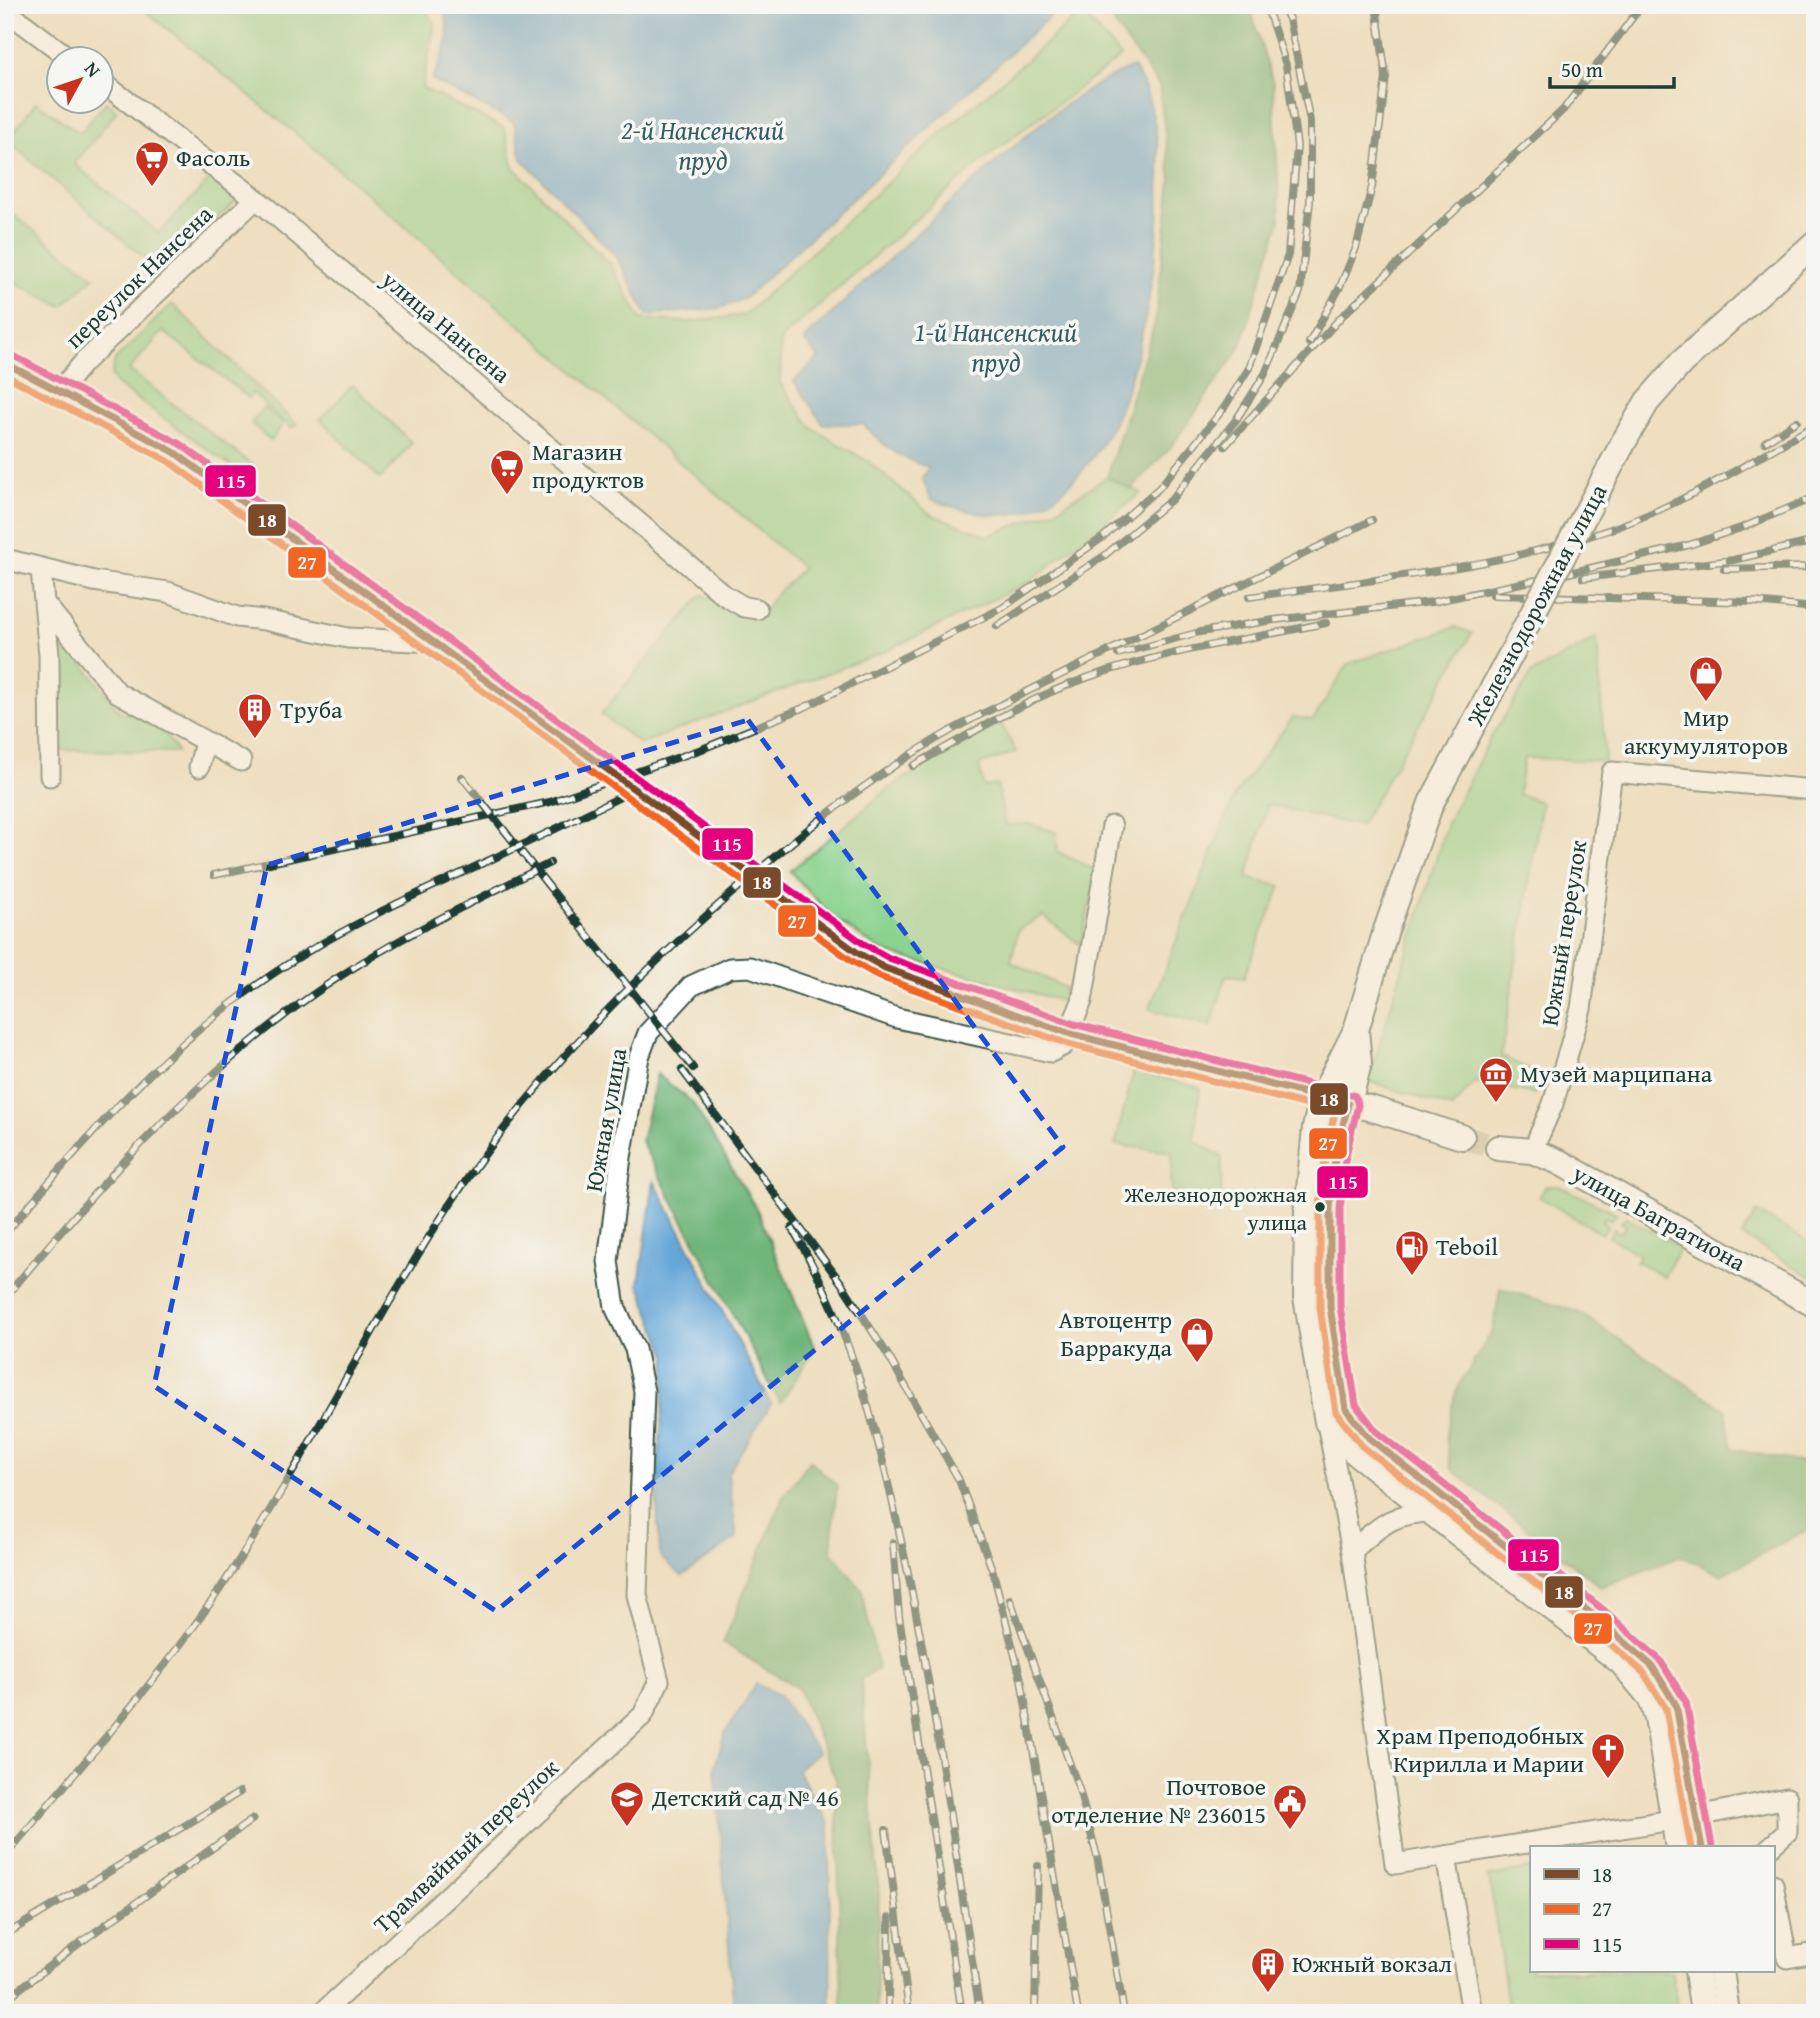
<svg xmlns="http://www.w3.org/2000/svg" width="1820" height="2018" font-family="'Gentium Book Plus',serif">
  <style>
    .green { fill: #8bd38e; stroke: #558861; stroke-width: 2 }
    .forest { fill: #70b579; stroke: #487956; stroke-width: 2 }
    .water { fill: #64a6d8; stroke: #427286; stroke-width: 2 }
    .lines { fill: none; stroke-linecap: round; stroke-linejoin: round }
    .major-tunnel { stroke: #c5bfa4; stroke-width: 24; stroke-dasharray: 24 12; stroke-linecap: butt }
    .minor-casing { stroke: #3e5549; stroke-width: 23 }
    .major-casing { stroke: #3e5549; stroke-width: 28 }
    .minor { stroke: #fff; stroke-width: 19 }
    .major { stroke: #fff; stroke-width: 24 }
    .rail-casing { stroke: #1f3d34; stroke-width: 8 }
    .rail { stroke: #f6f6f2; stroke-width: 5; stroke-dasharray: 16; stroke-linecap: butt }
    .major-bridge-casing { stroke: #3e5549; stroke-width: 28; stroke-linecap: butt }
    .major-bridge { stroke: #fff; stroke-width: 24 }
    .bus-1-casing { stroke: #f6f6f2; stroke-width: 12 }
    .bus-2-casing { stroke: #f6f6f2; stroke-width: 12 }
    .bus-3-casing { stroke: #f6f6f2; stroke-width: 12 }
    .bus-1 { stroke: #7a4b2a; stroke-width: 7 }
    .bus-2 { stroke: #f26522; stroke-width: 7 }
    .bus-3 { stroke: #e5007d; stroke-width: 7 }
    .marked { fill: none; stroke: #1d4ed8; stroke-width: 5; stroke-dasharray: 14 9; stroke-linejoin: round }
    .bus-dot { fill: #1f3d34; stroke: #f6f6f2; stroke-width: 2.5 }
    .labels { text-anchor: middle; stroke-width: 7; stroke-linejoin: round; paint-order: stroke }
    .bus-label { font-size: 22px; fill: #1f3d34; stroke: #f6f6f2; text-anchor: end }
    .poi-label { font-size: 24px; fill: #1f3d34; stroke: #f6f6f2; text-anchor: start }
    .street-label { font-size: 24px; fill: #1f3d34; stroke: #f6f6f2 }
    .water-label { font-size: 26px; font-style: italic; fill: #345c65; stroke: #f6f6f2 }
    .line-badge { stroke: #f6f6f2; stroke-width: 2.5 }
    .badge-label { font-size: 19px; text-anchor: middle; font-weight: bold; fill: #fff }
  </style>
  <rect width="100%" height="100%" fill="#f6f6f2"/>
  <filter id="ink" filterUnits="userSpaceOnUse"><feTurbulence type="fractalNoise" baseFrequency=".0143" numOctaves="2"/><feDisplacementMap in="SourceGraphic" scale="14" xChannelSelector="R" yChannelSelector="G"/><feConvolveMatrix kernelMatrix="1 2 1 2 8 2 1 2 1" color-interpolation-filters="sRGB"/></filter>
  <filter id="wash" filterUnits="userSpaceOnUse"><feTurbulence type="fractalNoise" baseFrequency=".00686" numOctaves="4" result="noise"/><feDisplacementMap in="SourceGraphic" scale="28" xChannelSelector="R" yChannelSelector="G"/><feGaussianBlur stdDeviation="1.57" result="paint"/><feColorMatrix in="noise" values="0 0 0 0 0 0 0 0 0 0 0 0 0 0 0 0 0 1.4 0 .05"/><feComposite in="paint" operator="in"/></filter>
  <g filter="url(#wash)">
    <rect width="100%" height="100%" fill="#eedfc0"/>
    <g class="green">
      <path d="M 138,5 L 422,5 L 435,24 L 422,88 L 504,128 L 514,168 L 610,264 L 641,319 L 687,322 L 744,315 L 937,137 L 1082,12 L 1121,57 L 986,157 L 781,339 L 780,383 L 812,428 L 869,462 L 930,514 L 988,536 L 1055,510 L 1107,477 L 1141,493 L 1029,582 L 886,651 L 640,744 L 601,714 L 702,595 L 760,619 L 772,598 L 803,568 L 317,151 Z"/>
      <path d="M 36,102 L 80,133 L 106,102 L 117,111 L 74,164 L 159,233 L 211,178 L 239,198 L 161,272 L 8,141 Z"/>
      <path d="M 5,208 L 94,277 L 62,306 L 5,278 Z"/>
      <path d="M 172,304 L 297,425 L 291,428 L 253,393 L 249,398 L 163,331 L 129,370 L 256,468 L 248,478 L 116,384 L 111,376 L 115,360 Z"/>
      <path d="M 353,385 L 412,443 L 380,479 L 320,419 Z"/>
      <path d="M 264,407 L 283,424 L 271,441 L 251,423 Z"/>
      <path d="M 1455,627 L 1472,633 L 1360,826 L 1268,805 L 1247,878 L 1281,886 L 1244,977 L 1226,975 L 1211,1026 L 1149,1009 L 1235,795 L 1293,717 L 1313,720 L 1348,664 Z"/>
      <path d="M 59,638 L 64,638 L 119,711 L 157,721 L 177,752 L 59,750 Z"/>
      <path d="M 1597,638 L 1605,761 L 1524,758 L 1518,794 L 1542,802 L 1501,1056 L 1540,1075 L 1535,1094 L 1475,1082 L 1452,1108 L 1368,1081 L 1447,823 L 1491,737 L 1532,673 Z"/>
      <path d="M 1000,722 L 1016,752 L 979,765 L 984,787 L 997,785 L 1006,825 L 1030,824 L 1056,832 L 1058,852 L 1097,871 L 1081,945 L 1043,916 L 1018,930 L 1011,962 L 1065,988 L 1062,1001 L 884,952 L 833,918 L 790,871 L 887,790 L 949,749 Z"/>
      <path d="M 1134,1070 L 1200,1088 L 1194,1140 L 1222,1157 L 1221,1203 L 1171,1200 L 1172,1152 L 1115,1145 Z"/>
      <path d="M 1545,1186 L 1559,1186 L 1617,1213 L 1611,1220 L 1606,1217 L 1601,1221 L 1608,1227 L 1602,1234 L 1539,1197 Z"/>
      <path d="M 1756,1212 L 1815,1245 L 1815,1279 L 1742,1236 Z"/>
      <path d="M 1626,1217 L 1680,1247 L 1664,1277 L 1636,1261 L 1640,1256 L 1609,1237 L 1614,1229 L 1620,1233 L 1626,1226 L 1621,1223 Z"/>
      <path d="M 1531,1869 L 1531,1971 L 1672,1971 L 1678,2013 L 1509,2013 L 1489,1876 Z"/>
    </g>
    <g class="forest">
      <path d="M 1129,5 L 1249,5 L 1273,83 L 1280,220 L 1240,348 L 1170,448 L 1131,489 L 1107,477 L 1155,322 L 1171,180 L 1159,86 L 1112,21 Z"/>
      <path d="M 657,1074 L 692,1102 L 757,1210 L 815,1349 L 780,1403 L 641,1141 Z"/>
      <path d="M 1500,1288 L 1578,1312 L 1726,1410 L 1732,1449 L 1815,1465 L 1815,1526 L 1721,1575 L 1681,1556 L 1601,1587 L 1451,1469 L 1446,1437 L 1456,1391 L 1493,1330 Z"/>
      <path d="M 810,1460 L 837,1486 L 831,1551 L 862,1590 L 878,1669 L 861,1679 L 879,1893 L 876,2013 L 842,2013 L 836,1780 L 798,1688 L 723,1643 L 783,1497 Z"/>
    </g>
    <g class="water">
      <path d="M 440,5 L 1062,5 L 744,299 L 720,308 L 647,315 L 617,257 L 522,159 L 514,122 L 432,80 C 445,52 456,33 440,5 Z"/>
      <path d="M 1133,67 C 1186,138 1149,353 1111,429 C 1100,450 1073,485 1053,498 C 1009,525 976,516 931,499 L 922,478 L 929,467 C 901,460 882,445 863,424 L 823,424 L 794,381 L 819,358 L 804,340 C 861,285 918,231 977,179 C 1024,137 1073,91 1133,67 Z"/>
      <path d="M 654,1181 L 771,1404 L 728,1473 L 737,1538 L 682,1576 L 660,1557 L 656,1488 L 667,1356 L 639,1284 Z"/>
      <path d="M 756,1684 L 779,1695 L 818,1752 L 797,1769 L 829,1824 L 831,2013 L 734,2013 L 715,1765 L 725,1733 Z"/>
    </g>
  </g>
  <g filter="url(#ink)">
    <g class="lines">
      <path class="major-tunnel" d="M 1462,1137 L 1498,1148"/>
      <g class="minor-casing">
        <g id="minor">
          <path d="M 5,10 L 72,60"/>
          <path d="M 102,82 L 260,202 L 724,595 L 744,607 L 757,609"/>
          <path d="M 58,393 L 84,362 L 256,199"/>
          <path d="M 5,559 L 94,581 L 168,592 L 237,617 L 264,620 L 348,638 L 436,642"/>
          <path d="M 41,570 L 49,655 L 50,776"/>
          <path d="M 45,604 L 118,693 L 241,761"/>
          <path d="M 199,767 L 205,742"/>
          <path d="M 1538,1138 L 1553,1104 L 1581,1009 L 1612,772 L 1815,790"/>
          <path d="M 1327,1423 L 1352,1551 L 1395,1864 L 1697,1816 L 1787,1798 L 1787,1832 L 1769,1848"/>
          <path d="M 1352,1551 C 1380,1526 1393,1512 1433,1512"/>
          <path d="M 1446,1856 L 1472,2013"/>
          <path d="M 1773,1884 L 1787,1958 L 1815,1953"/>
          <path d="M 322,2013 L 643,1715 L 659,1681 L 637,1595 L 644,1391 L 635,1349 L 615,1307 L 608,1261 L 621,1157 L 639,1057 L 648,1033 L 691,986 L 730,968 L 750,967 L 897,1018 L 1051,1052 L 1064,1045 L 1082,1001 L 1112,826"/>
        </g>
      </g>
      <g class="major-casing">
        <g id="major">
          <path d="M 5,363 L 174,452 L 547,723"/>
          <path d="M 1623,443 L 1647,402 L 1682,362 L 1815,243"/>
          <path d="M 1500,675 L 1431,803 L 1386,930 L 1356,1030 L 1322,1097 L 1315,1128 L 1307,1210 L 1306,1297 L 1327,1422 L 1341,1441 L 1622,1663 L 1650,1697 L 1657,1717 L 1678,1848"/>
          <path d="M 823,926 L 858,953 L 885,968 L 1071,1034 L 1212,1072 L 1373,1109 L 1462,1137"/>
          <path d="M 1356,1030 L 1359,1063 L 1335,1158 L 1328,1272 L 1343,1397 L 1353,1421 L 1369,1438 L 1598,1619 L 1652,1666 L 1676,1705 L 1702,1848"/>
          <path d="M 1498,1148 L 1532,1151 L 1559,1162 L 1815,1305"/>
          <path d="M 1697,1971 L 1703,2013"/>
          <path d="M 1721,1971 L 1727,2013"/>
        </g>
      </g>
      <use href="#minor" class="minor"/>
      <use href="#major" class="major"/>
      <g class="rail-casing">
        <g id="rail">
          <path d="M 1309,343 L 1339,289 L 1356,248 L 1372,187 L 1386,77 L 1376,5"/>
          <path d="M 1765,442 L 1797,421"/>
          <path d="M 1225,446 L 1341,317 L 1563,110 L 1642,5"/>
          <path d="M 1724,569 L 1815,567"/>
          <path d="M 1583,578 L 1733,560 L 1815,541"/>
          <path d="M 1493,595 L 1754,602 L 1815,608"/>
          <path d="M 1249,597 C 1370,580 1494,569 1611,529 C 1683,504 1749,463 1815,425"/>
          <path d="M 997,626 L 1104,556 L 1171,500 L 1236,420 L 1265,374 L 1300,292 L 1310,201 L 1310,121 L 1289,19 L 1282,5"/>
          <path d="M 1118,654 L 1200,632 L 1274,620 L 1432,602 L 1569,573 L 1689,545 L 1744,527 L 1815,497"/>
          <path d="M 913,766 C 963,738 1012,708 1065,686 C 1148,653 1239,641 1326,623"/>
          <path d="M 462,777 L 693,1068"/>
          <path d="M 214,875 L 550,802 L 702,749 L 803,708 L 1002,608 L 1102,538 L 1159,488 L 1224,408 L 1249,368 L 1288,255 L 1297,146 L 1286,65 L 1266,5"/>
          <path d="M 682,1070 L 842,1284 L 889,1357 L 959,1480 L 993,1572 L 1021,1679 L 1078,2013"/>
          <path d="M 792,1228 C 856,1335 881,1447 907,1568 C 937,1715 957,1864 980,2013"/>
          <path d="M 5,1234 C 82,1142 161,1051 261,982 C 336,929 421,892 505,853 C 551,832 597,808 643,786"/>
          <path d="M 5,1298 C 93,1191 186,1088 297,1006 C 375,948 464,906 550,863"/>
          <path d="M 893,1543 L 899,1616 L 962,2013"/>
          <path d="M 1010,1599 L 1079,1789 L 1097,1856 L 1124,2013"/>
          <path d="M 886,1830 L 909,2013"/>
          <path d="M 5,1856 C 81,1765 163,1676 228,1577 C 309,1454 373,1320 454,1198 C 537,1074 640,971 753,875 C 823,815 895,759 976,717 L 1372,520"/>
          <path d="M 5,1935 L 240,1792"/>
          <path d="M 5,2000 L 77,1945 L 253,1819"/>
          <path d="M 888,2013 L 889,1918"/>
          <path d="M 1035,2013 L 1038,1866"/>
        </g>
      </g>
      <use href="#rail" class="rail"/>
      <g class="major-bridge-casing">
        <g id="major-bridge">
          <path d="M 1500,675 L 1623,443"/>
          <path d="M 547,723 L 823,926"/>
        </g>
      </g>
      <use href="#major-bridge" class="major-bridge"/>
      <g class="bus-1-casing">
        <path id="bus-1" d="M 5,363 L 174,452 L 858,953 L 885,968 L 1071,1034 L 1348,1104 L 1335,1158 L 1330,1208 L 1330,1307 L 1346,1409 L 1369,1438 L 1598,1619 L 1652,1666 L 1676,1705 L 1702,1848"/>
      </g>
      <g class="bus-2-casing">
        <path id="bus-2" d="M 5,375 L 168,461 L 852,961 L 880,977 L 1068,1044 L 1335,1112 L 1325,1157 L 1320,1207 L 1320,1308 L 1336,1412 L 1362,1446 L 1591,1627 L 1644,1673 L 1666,1709 L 1691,1848"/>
      </g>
      <g class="bus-3-casing">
        <path id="bus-3" d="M 10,354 L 180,444 L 864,944 L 889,958 L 1074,1024 L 1355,1096 L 1358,1105 L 1345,1160 L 1340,1209 L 1340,1306 L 1356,1405 L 1376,1431 L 1605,1611 L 1660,1660 L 1686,1702 L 1712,1846"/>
      </g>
      <use href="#bus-1" class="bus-1"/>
      <use href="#bus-2" class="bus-2"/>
      <use href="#bus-3" class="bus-3"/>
    </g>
  </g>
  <path d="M0 0H1820V2018H0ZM 748,720 L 1063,1147 L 496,1611 L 154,1386 L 267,865 Z" fill="#eedfc0" fill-opacity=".55" fill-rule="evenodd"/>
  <path class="marked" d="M 748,720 L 1063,1147 L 496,1611 L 154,1386 L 267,865 Z"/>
  <defs>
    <g id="supermarket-pin" transform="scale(1.75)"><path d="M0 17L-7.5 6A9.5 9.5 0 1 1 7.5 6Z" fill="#c8321e" stroke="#f6f6f2"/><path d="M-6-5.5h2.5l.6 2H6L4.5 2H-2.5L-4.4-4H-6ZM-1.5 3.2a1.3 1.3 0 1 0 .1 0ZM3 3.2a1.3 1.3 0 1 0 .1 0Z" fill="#fff"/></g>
    <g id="shop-pin" transform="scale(1.75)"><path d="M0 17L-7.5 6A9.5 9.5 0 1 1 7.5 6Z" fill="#c8321e" stroke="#f6f6f2"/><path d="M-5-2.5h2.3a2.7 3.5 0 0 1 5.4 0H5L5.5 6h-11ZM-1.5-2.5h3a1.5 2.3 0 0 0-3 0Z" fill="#fff"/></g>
    <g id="building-pin" transform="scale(1.75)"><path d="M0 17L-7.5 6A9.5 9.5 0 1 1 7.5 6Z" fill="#c8321e" stroke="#f6f6f2"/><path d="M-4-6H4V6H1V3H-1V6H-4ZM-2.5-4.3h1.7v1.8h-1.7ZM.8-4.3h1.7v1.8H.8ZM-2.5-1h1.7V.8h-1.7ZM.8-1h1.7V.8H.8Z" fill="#fff"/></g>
    <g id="museum-pin" transform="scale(1.75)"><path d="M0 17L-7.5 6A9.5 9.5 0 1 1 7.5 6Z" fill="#c8321e" stroke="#f6f6f2"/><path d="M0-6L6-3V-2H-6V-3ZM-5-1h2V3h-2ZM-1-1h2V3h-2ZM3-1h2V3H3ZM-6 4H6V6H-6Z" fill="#fff"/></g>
    <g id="fuel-pin" transform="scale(1.75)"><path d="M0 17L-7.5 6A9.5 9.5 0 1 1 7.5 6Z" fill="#c8321e" stroke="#f6f6f2"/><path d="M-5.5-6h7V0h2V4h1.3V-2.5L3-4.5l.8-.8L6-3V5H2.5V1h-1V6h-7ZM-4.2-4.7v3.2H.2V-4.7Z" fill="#fff"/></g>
    <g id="church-pin" transform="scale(1.75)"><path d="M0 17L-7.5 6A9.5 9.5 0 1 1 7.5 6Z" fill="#c8321e" stroke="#f6f6f2"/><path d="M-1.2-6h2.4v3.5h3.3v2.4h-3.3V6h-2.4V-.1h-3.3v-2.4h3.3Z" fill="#fff"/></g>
    <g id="school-pin" transform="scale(1.75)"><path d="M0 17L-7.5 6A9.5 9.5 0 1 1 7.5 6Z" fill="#c8321e" stroke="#f6f6f2"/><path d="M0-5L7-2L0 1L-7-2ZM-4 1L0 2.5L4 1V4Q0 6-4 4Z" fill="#fff"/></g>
    <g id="civic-pin" transform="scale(1.75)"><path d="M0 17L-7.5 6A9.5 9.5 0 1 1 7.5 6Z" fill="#c8321e" stroke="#f6f6f2"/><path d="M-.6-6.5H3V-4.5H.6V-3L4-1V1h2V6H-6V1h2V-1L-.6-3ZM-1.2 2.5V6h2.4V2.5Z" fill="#fff"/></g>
  </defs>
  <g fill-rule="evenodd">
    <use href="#supermarket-pin" x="152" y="158"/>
    <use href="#supermarket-pin" x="507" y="466"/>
    <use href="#shop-pin" x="1706" y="673"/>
    <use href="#building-pin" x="255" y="710"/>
    <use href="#museum-pin" x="1496" y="1074"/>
    <use href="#fuel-pin" x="1412" y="1247"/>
    <use href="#shop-pin" x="1197" y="1334"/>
    <use href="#church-pin" x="1608" y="1750"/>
    <use href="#school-pin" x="627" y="1798"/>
    <use href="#civic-pin" x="1290" y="1801"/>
    <use href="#building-pin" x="1268" y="1964"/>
  </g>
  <circle class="bus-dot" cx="1320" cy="1207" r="6"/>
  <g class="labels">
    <g class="bus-label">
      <text x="1307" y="1202">Железнодорожная<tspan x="1307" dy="28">улица</tspan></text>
    </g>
    <g class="poi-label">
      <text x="176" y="166">Фасоль</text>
      <text x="532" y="460">Магазин<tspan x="532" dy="28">продуктов</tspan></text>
      <text x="280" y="718">Труба</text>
      <text x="1706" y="726" text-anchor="middle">Мир<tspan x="1706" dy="28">аккумуляторов</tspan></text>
      <text x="1520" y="1082">Музей марципана</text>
      <text x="1436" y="1255">Teboil</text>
      <text x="1172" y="1328" text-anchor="end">Автоцентр<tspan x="1172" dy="28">Барракуда</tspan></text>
      <text x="1584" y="1744" text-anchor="end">Храм Преподобных<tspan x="1584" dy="28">Кирилла и Марии</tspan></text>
      <text x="1266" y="1795" text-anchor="end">Почтовое<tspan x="1266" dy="28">отделение № 236015</tspan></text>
      <text x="652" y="1806">Детский сад № 46</text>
      <text x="1292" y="1972">Южный вокзал</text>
    </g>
    <g class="street-label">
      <text transform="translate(139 277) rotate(-44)" y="8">переулок Нансена</text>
      <text transform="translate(446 327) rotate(40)" y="8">улица Нансена</text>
      <text transform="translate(1537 605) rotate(-62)" y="8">Железнодорожная улица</text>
      <text transform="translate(1564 933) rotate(-81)" y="8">Южный переулок</text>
      <text transform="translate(606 1120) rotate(-80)" y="8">Южная улица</text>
      <text transform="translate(1659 1218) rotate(29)" y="8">улица Багратиона</text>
      <text transform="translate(466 1846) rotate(-43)" y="8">Трамвайный переулок</text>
    </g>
    <g class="water-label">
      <text x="703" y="139">2-й Нансенский<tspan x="703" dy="30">пруд</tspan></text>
      <text x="996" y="341">1-й Нансенский<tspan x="996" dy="30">пруд</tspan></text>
    </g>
  </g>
  <g class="line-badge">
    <rect x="204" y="464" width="53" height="34" rx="7" fill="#e5007d"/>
    <rect x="247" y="503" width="40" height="34" rx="7" fill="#7a4b2a"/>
    <rect x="287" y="546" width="40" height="33" rx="7" fill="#f26522"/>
    <rect x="701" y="827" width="53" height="34" rx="7" fill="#e5007d"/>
    <rect x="742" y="866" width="40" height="33" rx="7" fill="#7a4b2a"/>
    <rect x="777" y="904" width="40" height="34" rx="7" fill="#f26522"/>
    <rect x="1309" y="1082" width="40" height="34" rx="7" fill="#7a4b2a"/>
    <rect x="1308" y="1127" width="40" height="33" rx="7" fill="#f26522"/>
    <rect x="1316" y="1165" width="53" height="34" rx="7" fill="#e5007d"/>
    <rect x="1507" y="1538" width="53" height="34" rx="7" fill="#e5007d"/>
    <rect x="1544" y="1575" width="40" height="34" rx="7" fill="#7a4b2a"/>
    <rect x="1573" y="1612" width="40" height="33" rx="7" fill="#f26522"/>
  </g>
  <g class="badge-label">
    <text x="231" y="488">115</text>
    <text x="267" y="527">18</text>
    <text x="307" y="569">27</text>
    <text x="727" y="851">115</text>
    <text x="762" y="889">18</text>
    <text x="797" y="928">27</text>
    <text x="1329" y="1106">18</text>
    <text x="1328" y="1150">27</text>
    <text x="1343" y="1189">115</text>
    <text x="1534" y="1562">115</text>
    <text x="1564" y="1599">18</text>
    <text x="1593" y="1635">27</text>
  </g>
  <rect width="1820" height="2018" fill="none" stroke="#f6f6f2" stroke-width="28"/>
  <rect x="1530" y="1846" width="245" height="126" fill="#f6f6f2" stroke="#a0aca6" stroke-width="2"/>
  <rect x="1544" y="1869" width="35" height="10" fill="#7a4b2a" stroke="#a0aca6" stroke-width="2"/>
  <text x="1592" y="1882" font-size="21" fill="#1f3d34">18</text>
  <rect x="1544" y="1904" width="35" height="10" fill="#f26522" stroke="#a0aca6" stroke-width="2"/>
  <text x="1592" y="1916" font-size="21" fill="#1f3d34">27</text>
  <rect x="1544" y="1939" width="35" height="10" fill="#e5007d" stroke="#a0aca6" stroke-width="2"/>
  <text x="1592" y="1952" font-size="21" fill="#1f3d34">115</text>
  <g transform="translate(80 80) rotate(50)"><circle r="33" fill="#f6f6f2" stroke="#a0aca6" stroke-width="2"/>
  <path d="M0-5L12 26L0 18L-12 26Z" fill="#c8321e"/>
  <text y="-10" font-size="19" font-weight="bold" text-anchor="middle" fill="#1f3d34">N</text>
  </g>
  <path d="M1550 77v10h124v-10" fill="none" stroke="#1f3d34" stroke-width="3.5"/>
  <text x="1561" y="77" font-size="21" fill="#1f3d34" stroke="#f6f6f2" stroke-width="5" paint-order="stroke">50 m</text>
</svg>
